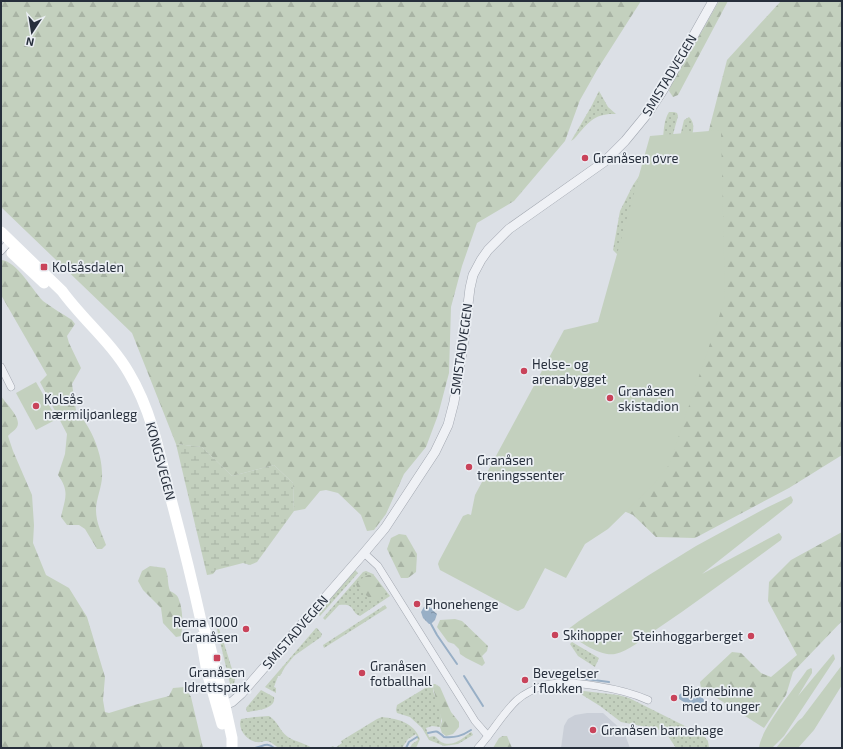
<svg xmlns="http://www.w3.org/2000/svg" width="843" height="749" font-family="'Exo 2',sans-serif">
  <style>
    .built { fill: #cacfd8 }
    .grass { fill: url(#grass-dots) }
    .forest { fill: url(#forest-firs) }
    .wetland { fill: url(#wetland-marsh) }
    .garden { fill: #c3d0be }
    .water { fill: url(#water-ripples) }
    .lines { fill: none; stroke-linecap: round; stroke-linejoin: round }
    .stream { stroke: #98afc6; stroke-width: 2 }
    .minor-casing { stroke: #a2a7b0; stroke-width: 8 }
    .tertiary-casing { stroke: #a2a7b0; stroke-width: 10 }
    .minor { stroke: #eff1f5; stroke-width: 7 }
    .tertiary { stroke: #eff1f5; stroke-width: 9 }
    .secondary { stroke: #fff; stroke-width: 11 }
    .poi-dot { fill: #c9435a; stroke: #ebeff4; stroke-width: 1.5 }
    .labels { text-anchor: middle; stroke-width: 3.5; stroke-linejoin: round; paint-order: stroke }
    .street-label { font-size: 13px; fill: #272f3c; stroke: #ebeff4 }
    .poi-label { font-size: 13px; fill: #272f3c; stroke: #ebeff4; text-anchor: start }
  </style>
  <defs>
    <pattern id="grass-dots" width="8" height="8" patternUnits="userSpaceOnUse"><rect width="8" height="8" fill="#c3d0be"/><path d="M2 2h.1M6 6h.1" fill="none" stroke="#a8b3a4" stroke-width="1.8" stroke-linecap="round"/></pattern>
    <pattern id="forest-firs" width="22" height="20" patternUnits="userSpaceOnUse"><rect width="22" height="20" fill="#c3d0be"/><path d="M5 1l3.5 6h-7zM16 11l3.5 6h-7z" fill="#a8b3a4"/></pattern>
    <pattern id="wetland-marsh" width="20" height="14" patternUnits="userSpaceOnUse"><rect width="20" height="14" fill="#c3d0be"/><path d="M1 5h8M5 5V1M11 12h8M15 12V8" fill="none" stroke="#a8b3a4"/></pattern>
    <pattern id="water-ripples" width="26" height="14" patternUnits="userSpaceOnUse"><rect width="26" height="14" fill="#98afc6"/><path d="M2 4q2-2 4 0t4 0M15 11q2-2 4 0t4 0" fill="none" stroke="#7c8fa2"/></pattern>
  </defs>
  <rect width="100%" height="100%" fill="#dce0e6"/>
  <path class="built" d="M 587,713 L 603,713 L 624,732 L 630,748 L 561,748 L 564,726 L 568,719 L 575,715 Z"/>
  <g class="grass">
    <path d="M 599,91 L 608,107 L 616,114 C 594,113 589,122 574,139 L 571,141 L 591,107 Z"/>
    <path d="M 669,112 L 674,112 L 677,113 L 678,116 L 672,138 L 679,141 L 684,120 L 689,117 C 697,125 692,135 689,145 L 663,138 C 664,129 664,120 669,112 Z"/>
    <path d="M 644,169 L 624,296 L 598,331 L 618,255 L 613,250 L 620,211 L 633,185 Z"/>
    <path d="M 355,570 L 358,573 L 320,616 L 317,613 Z"/>
    <path d="M 366,571 L 373,574 L 390,596 L 360,616 C 350,612 356,603 339,605 L 325,620 L 323,618 L 363,572 Z"/>
    <path d="M 385,605 L 387,608 L 324,648 L 323,645 Z"/>
    <path d="M 214,616 L 223,640 L 235,679 L 234,684 L 232,685 L 230,684 Z"/>
    <path d="M 316,628 L 317,628 L 322,634 L 321,637 L 294,656 L 285,667 L 280,676 L 278,676 L 274,687 L 276,688 L 276,693 L 265,687 Z"/>
    <path d="M 572,642 L 599,658 L 595,667 L 578,656 L 570,644 Z"/>
    <path d="M 432,684 L 435,684 L 437,685 L 433,688 C 433,692 434,694 436,697 C 439,705 443,718 440,727 L 432,726 L 426,728 L 429,737 L 434,736 C 437,737 438,740 441,742 C 453,748 463,738 471,732 L 472,733 L 473,735 L 458,744 L 444,746 L 429,740 L 422,728 L 410,717 L 397,713 L 396,710 L 397,705 Z"/>
    <path d="M 261,690 L 274,697 C 276,709 257,710 249,712 L 247,712 L 246,708 Z"/>
    <path d="M 575,690 L 618,695 L 629,698 L 703,735 L 708,741 L 709,748 L 676,748 L 668,736 L 662,730 L 621,722 L 600,706 L 576,691 Z"/>
    <path d="M 269,716 C 278,721 280,732 288,737 C 296,742 305,743 312,748 C 303,748 288,749 280,748 C 275,747 272,741 266,741 C 263,741 260,743 257,742 C 247,741 237,729 241,719 L 255,717 Z"/>
    <path d="M 382,717 C 399,719 414,723 420,739 L 416,748 L 410,748 L 412,744 L 418,740 L 416,734 L 408,739 L 402,748 L 329,748 L 333,746 L 335,748 L 342,743 L 341,741 L 377,719 Z"/>
  </g>
  <g class="forest">
    <path d="M 1,1 L 641,1 L 597,70 L 580,100 L 565,141 L 514,201 L 477,223 L 462,266 L 451,307 L 449,373 L 438,415 L 426,447 L 404,474 L 386,514 L 374,530 L 367,531 L 361,515 L 338,493 L 326,490 L 320,491 L 305,509 L 294,511 L 293,483 L 274,465 L 232,476 L 202,447 L 176,444 L 132,333 L 1,207 Z"/>
    <path d="M 719,1 L 728,1 L 678,95 L 673,97 L 669,91 L 671,85 Z"/>
    <path d="M 781,1 L 842,1 L 842,455 L 789,488 L 695,538 L 656,537 L 633,515 L 612,506 L 727,60 Z"/>
    <path d="M 1,260 C 17,261 32,290 43,301 C 52,308 63,314 72,320 L 75,324 L 67,336 L 69,343 L 81,368 L 72,384 L 77,417 L 82,418 C 93,432 102,455 102,473 C 103,485 96,498 96,510 C 96,523 102,534 106,545 L 102,549 L 97,549 L 85,529 L 79,525 L 67,525 L 61,517 C 65,498 70,492 58,475 L 65,454 L 67,434 L 40,382 L 47,375 L 1,295 Z"/>
    <path d="M 1,396 C 6,404 22,418 17,427 C 15,431 11,432 8,436 L 13,451 L 32,495 L 34,525 L 33,543 L 46,575 L 69,588 L 87,617 L 105,677 L 103,700 L 105,712 L 109,713 L 138,704 L 169,696 L 173,688 L 185,687 L 191,697 L 203,748 L 1,748 Z"/>
    <path d="M 842,532 L 842,621 L 793,672 L 786,695 L 764,728 L 701,688 L 700,682 L 732,652 L 741,653 L 761,673 L 771,677 L 797,655 L 768,601 L 769,582 L 791,560 Z"/>
    <path d="M 399,534 L 406,535 L 417,554 L 416,572 L 408,578 L 401,578 L 387,549 L 391,538 Z"/>
    <path d="M 150,566 L 165,568 C 169,576 167,583 170,591 C 174,593 178,595 179,600 C 183,609 183,627 181,636 L 176,637 L 163,623 L 161,608 L 143,590 L 138,581 L 142,571 Z"/>
    <path d="M 368,575 L 373,575 L 384,590 L 382,596 L 374,600 C 365,597 364,591 357,587 L 356,584 L 361,579 Z"/>
    <path d="M 455,619 L 462,621 L 488,646 L 487,651 L 482,656 L 485,663 L 482,666 L 466,658 L 460,654 L 459,649 L 454,644 L 448,642 L 437,627 L 440,620 Z"/>
    <path d="M 437,685 L 440,687 L 451,712 L 459,722 L 459,727 L 453,734 L 446,736 L 442,733 L 440,727 L 442,721 L 433,688 Z"/>
    <path d="M 503,736 L 507,736 L 512,748 L 493,748 L 499,738 Z"/>
  </g>
  <path class="wetland" d="M 176,444 L 202,447 L 232,476 L 274,465 L 293,483 L 294,511 L 257,562 L 250,565 L 243,563 L 216,570 L 213,574 L 207,575 Z"/>
  <g class="garden">
    <path d="M 721,130 L 725,299 L 669,465 L 654,484 L 608,529 L 585,544 L 566,578 L 545,568 L 524,608 L 518,611 L 515,610 L 440,570 L 438,564 L 439,561 L 463,516 L 468,514 L 471,515 L 475,495 L 564,330 L 598,322 L 650,136 Z"/>
    <path d="M 36,382 L 57,419 L 36,430 L 16,393 Z"/>
    <path d="M 791,496 L 793,500 L 792,503 L 702,574 L 779,533 L 782,537 L 781,540 C 739,571 697,602 654,631 C 642,639 629,651 615,654 C 602,657 575,641 567,630 L 579,621 L 649,575 L 696,546 L 766,508 Z"/>
    <path d="M 833,654 L 834,655 L 835,659 L 784,736 L 772,748 L 759,748 C 760,730 796,686 807,670 L 811,668 L 812,669 L 812,673 L 798,696 Z"/>
    <path d="M 842,665 L 842,685 L 814,730 L 798,748 L 776,748 L 798,721 L 802,718 Z"/>
  </g>
  <g class="water">
    <path d="M 428,606 L 437,614 L 435,620 L 431,624 L 429,624 L 423,618 L 421,612 L 424,607 Z"/>
    <path d="M 685,690 C 692,690 704,697 706,703 L 704,706 C 696,707 686,704 679,699 L 679,695 Z"/>
  </g>
  <g class="lines">
    <g class="stream">
      <path d="M 432,609 L 435,607"/>
      <path d="M 431,624 L 437,635 L 457,664"/>
      <path d="M 464,676 L 483,706"/>
      <path d="M 586,679 L 609,682"/>
      <path d="M 428,733 C 438,730 437,731 444,737 C 455,738 462,736 471,730"/>
      <path d="M 255,748 C 264,746 267,742 274,748"/>
      <path d="M 406,748 L 409,742 L 417,737"/>
    </g>
    <g class="minor-casing">
      <g id="minor">
        <path d="M 1,251 L 10,241"/>
        <path d="M 1,367 L 11,387"/>
        <path d="M 364,553 L 378,566 L 475,721 L 488,736"/>
        <path d="M 478,748 C 492,733 502,714 517,700 C 525,693 536,688 546,685 C 571,679 624,689 648,700"/>
      </g>
    </g>
    <g class="tertiary-casing">
      <path id="tertiary" d="M 218,707 L 232,702 L 241,694 L 364,553 L 385,528 L 435,452 L 448,425 L 454,402 L 463,346 L 470,288 L 473,275 L 481,260 L 488,250 L 509,229 L 604,162 L 625,141 L 648,113 L 663,90 L 713,1"/>
    </g>
    <use href="#minor" class="minor"/>
    <use href="#tertiary" class="tertiary"/>
    <g class="secondary">
      <path d="M 1,232 L 62,291 C 83,320 111,342 129,373 C 150,408 159,449 168,488 C 180,532 191,576 201,621 L 208,638 L 225,706 L 232,738 L 232,748"/>
      <path d="M 12,253 L 44,283"/>
      <path d="M 201,637 L 207,672 L 222,724"/>
    </g>
  </g>
  <g class="poi-dot">
    <circle cx="585" cy="158" r="4"/>
    <rect x="40" y="263" width="8" height="8" rx="2"/>
    <circle cx="524" cy="371" r="4"/>
    <circle cx="610" cy="398" r="4"/>
    <circle cx="36" cy="406" r="4"/>
    <circle cx="469" cy="467" r="4"/>
    <circle cx="417" cy="604" r="4"/>
    <circle cx="246" cy="629" r="4"/>
    <circle cx="555" cy="635" r="4"/>
    <circle cx="751" cy="636" r="4"/>
    <rect x="213" y="654" width="8" height="8" rx="2"/>
    <circle cx="362" cy="673" r="4"/>
    <circle cx="525" cy="680" r="4"/>
    <circle cx="674" cy="698" r="4"/>
    <circle cx="593" cy="730" r="4"/>
  </g>
  <g class="labels">
    <g class="street-label">
      <text transform="translate(669 75) rotate(-59)" y="5">SMISTADVEGEN</text>
      <text transform="translate(461 349) rotate(-82)" y="5">SMISTADVEGEN</text>
      <text transform="translate(161 461) rotate(75)" y="5">KONGSVEGEN</text>
      <text transform="translate(295 632) rotate(-49)" y="5">SMISTADVEGEN</text>
    </g>
    <g class="poi-label">
      <text x="593" y="163">Granåsen øvre</text>
      <text x="52" y="272">Kolsåsdalen</text>
      <text x="532" y="369">Helse- og<tspan x="532" dy="15">arenabygget</tspan></text>
      <text x="618" y="396">Granåsen<tspan x="618" dy="15">skistadion</tspan></text>
      <text x="44" y="404">Kolsås<tspan x="44" dy="15">nærmiljøanlegg</tspan></text>
      <text x="477" y="465">Granåsen<tspan x="477" dy="15">treningssenter</tspan></text>
      <text x="425" y="609">Phonehenge</text>
      <text x="238" y="627" text-anchor="end">Rema 1000<tspan x="238" dy="15">Granåsen</tspan></text>
      <text x="563" y="640">Skihopper</text>
      <text x="743" y="641" text-anchor="end">Steinhoggarberget</text>
      <text x="370" y="671">Granåsen<tspan x="370" dy="15">fotballhall</tspan></text>
      <text x="217" y="677" text-anchor="middle">Granåsen<tspan x="217" dy="15">Idrettspark</tspan></text>
      <text x="533" y="678">Bevegelser<tspan x="533" dy="15">i flokken</tspan></text>
      <text x="682" y="696">Bjørnebinne<tspan x="682" dy="15">med to unger</tspan></text>
      <text x="601" y="735">Granåsen barnehage</text>
    </g>
  </g>
  <rect width="843" height="749" fill="none" stroke="#272f3c" stroke-width="4"/>
  <g transform="translate(32 32) rotate(192)" stroke="#ebeff4" stroke-width="3" paint-order="stroke">
  <path d="M0-3L7 15L0 10L-7 15Z" fill="#272f3c"/>
  <text y="-6" font-size="11" font-weight="bold" text-anchor="middle" fill="#272f3c">N</text>
  </g>
</svg>
